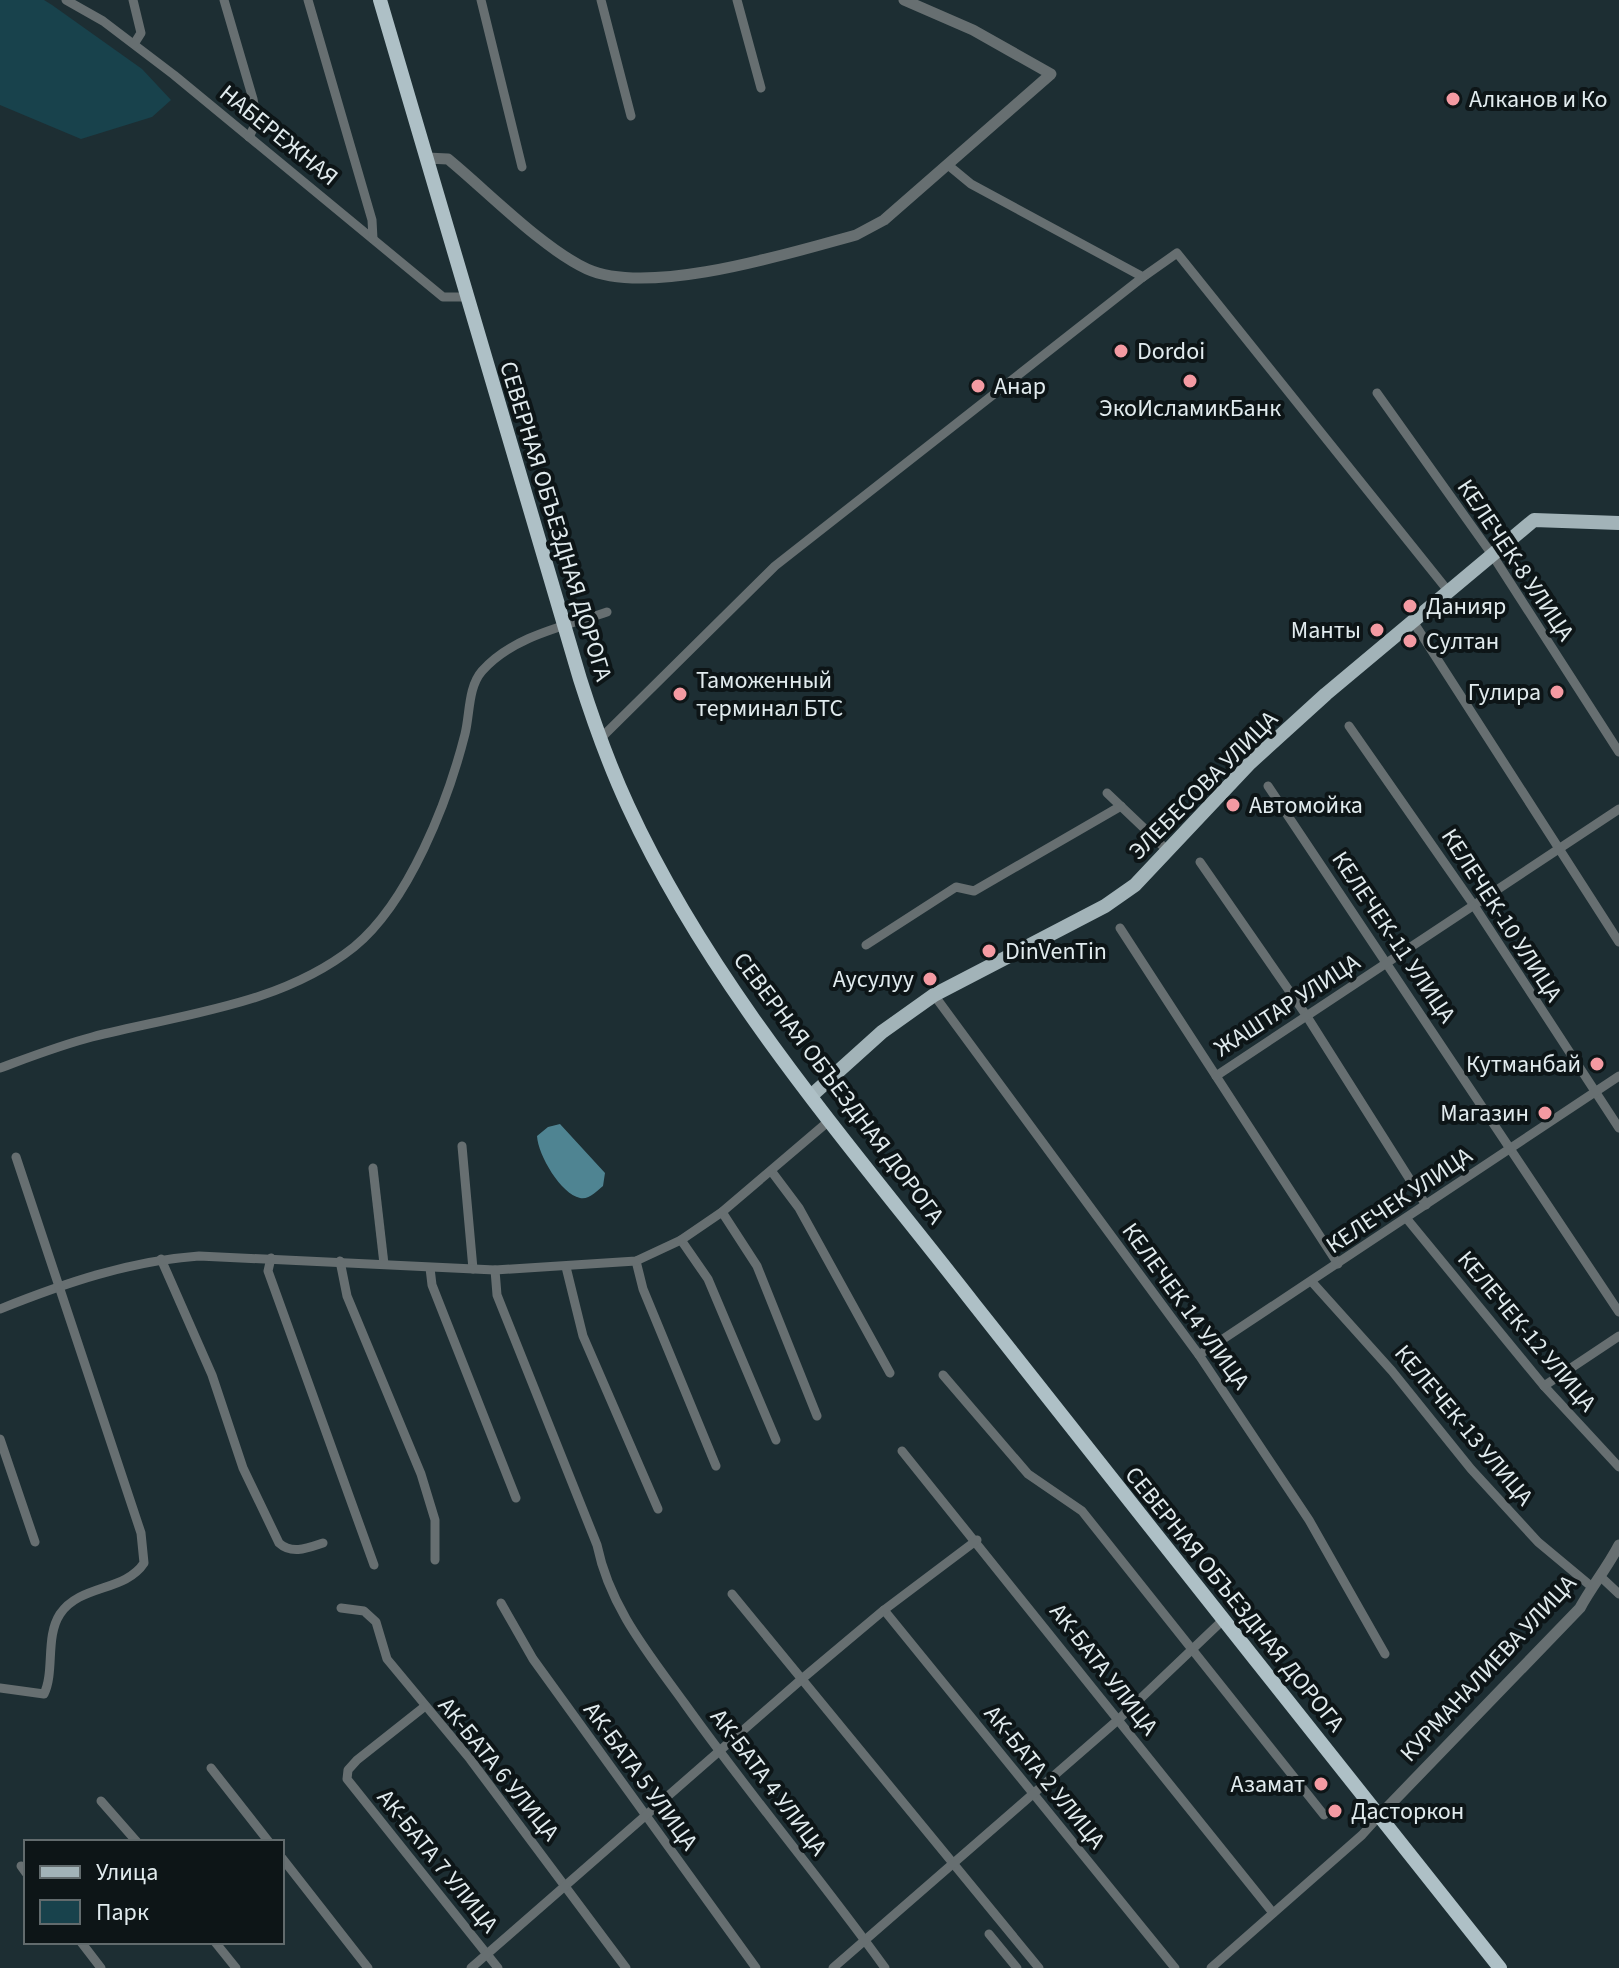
<svg xmlns="http://www.w3.org/2000/svg" width="1619" height="1968" font-family="'Source Sans 3',sans-serif">
  <style>
    .green { fill: #18424c }
    .water { fill: #4f8492 }
    .lines { fill: none; stroke-linecap: round; stroke-linejoin: round }
    .minor { stroke: #676f71; stroke-width: 9 }
    .tertiary { stroke: #676f71; stroke-width: 11 }
    .primary { stroke: #a2b3b8; stroke-width: 14 }
    .trunk { stroke: #aec0c6; stroke-width: 14 }
    .poi-dot { fill: #f49aa2; stroke: #0d1517; stroke-width: 3 }
    .labels { text-anchor: middle; stroke-width: 8; stroke-linejoin: round; paint-order: stroke }
    .poi-label { font-size: 24px; fill: #e1ebee; stroke: #0d1517; text-anchor: start }
    .street-label { font-size: 24px; fill: #e1ebee; stroke: #0d1517 }
  </style>
  <rect width="100%" height="100%" fill="#1d2e33"/>
  <path class="green" d="M 0,0 L 44,0 L 52,5 L 142,69 L 171,100 L 152,117 L 81,139 L 0,105 Z"/>
  <path class="water" d="M 560,1124 L 605,1173 L 603,1186 C 597,1191 589,1200 580,1198 C 561,1194 538,1155 537,1136 L 548,1127 Z"/>
  <g class="lines">
    <g class="minor">
      <path d="M 66,0 L 103,21 L 174,75 L 443,297 L 465,297"/>
      <path d="M 133,0 L 141,33 L 134,44"/>
      <path d="M 224,0 L 253,99 L 257,121 L 249,137"/>
      <path d="M 308,0 L 372,220 L 373,239"/>
      <path d="M 481,0 L 522,167"/>
      <path d="M 601,0 L 631,116"/>
      <path d="M 737,0 L 761,88"/>
      <path d="M 948,165 L 971,184 L 1143,277 L 1177,253 L 1449,592"/>
      <path d="M 1377,393 L 1493,556 L 1619,752"/>
      <path d="M 1414,623 L 1619,942"/>
      <path d="M 1349,726 L 1473,904 L 1619,1128"/>
      <path d="M 600,739 L 775,566 L 1143,277"/>
      <path d="M 1268,786 L 1619,1312"/>
      <path d="M 1107,793 L 1168,851"/>
      <path d="M 1200,862 L 1306,1015 L 1426,1205"/>
      <path d="M 1120,928 L 1338,1264"/>
      <path d="M 866,945 L 956,887 L 974,891 L 1121,806"/>
      <path d="M 934,995 L 1199,1355 L 1309,1520 L 1385,1654"/>
      <path d="M 0,1068 C 30,1057 61,1045 92,1037 C 181,1014 280,1006 354,947 C 409,902 448,801 465,734 C 470,714 468,687 482,671 C 513,636 565,626 607,612"/>
      <path d="M 1216,1076 L 1619,809"/>
      <path d="M 462,1146 L 473,1269"/>
      <path d="M 373,1168 L 384,1264"/>
      <path d="M 772,1172 L 799,1208 L 890,1373"/>
      <path d="M 722,1212 L 757,1266 L 817,1416"/>
      <path d="M 1407,1219 L 1544,1386 L 1619,1467"/>
      <path d="M 681,1240 L 708,1279 L 776,1440"/>
      <path d="M 271,1258 L 268,1271 L 374,1565"/>
      <path d="M 161,1259 L 212,1375 L 243,1468 L 279,1543 C 292,1555 308,1548 323,1543"/>
      <path d="M 340,1261 L 347,1296 L 421,1474 L 435,1520 L 435,1560"/>
      <path d="M 636,1261 L 643,1289 L 716,1466"/>
      <path d="M 566,1267 L 583,1336 L 658,1509"/>
      <path d="M 430,1268 L 432,1285 L 516,1498"/>
      <path d="M 495,1270 L 497,1295 L 597,1545 C 610,1608 649,1654 685,1704 C 749,1794 821,1879 885,1968"/>
      <path d="M 1312,1282 L 1392,1371 L 1471,1469 L 1538,1542 L 1592,1587"/>
      <path d="M 0,1309 C 65,1283 129,1261 199,1256 L 495,1270 L 636,1261 L 681,1240 L 722,1212 L 830,1120"/>
      <path d="M 1199,1355 L 1619,1076"/>
      <path d="M 943,1375 L 1028,1474 L 1082,1511 L 1324,1815"/>
      <path d="M 1544,1386 L 1619,1336"/>
      <path d="M 0,1439 L 35,1542"/>
      <path d="M 902,1451 L 1273,1913"/>
      <path d="M 1602,1578 L 1619,1594"/>
      <path d="M 732,1594 L 1039,1968"/>
      <path d="M 501,1603 L 533,1659 L 756,1968"/>
      <path d="M 341,1608 L 364,1611 L 376,1622 L 387,1659 L 470,1759 L 626,1968"/>
      <path d="M 884,1610 L 1175,1968"/>
      <path d="M 0,1688 L 44,1694 C 55,1671 45,1637 60,1614 C 80,1584 125,1592 144,1563 L 141,1533 L 16,1157"/>
      <path d="M 424,1707 L 357,1760 L 348,1770 L 347,1779 L 498,1968"/>
      <path d="M 211,1768 L 269,1842"/>
      <path d="M 101,1801 L 137,1842"/>
      <path d="M 282,1858 L 368,1968"/>
      <path d="M 21,1866 L 26,1873"/>
      <path d="M 989,1934 L 1017,1968"/>
      <path d="M 81,1942 L 101,1968"/>
      <path d="M 215,1942 L 236,1968"/>
      <path d="M 471,1968 L 803,1678 L 884,1610 L 977,1540"/>
      <path d="M 833,1968 L 1119,1719 L 1223,1620"/>
      <path d="M 1211,1968 L 1362,1835 L 1380,1815"/>
    </g>
    <g class="tertiary">
      <path d="M 427,158 L 448,159 C 487,191 542,248 587,269 C 649,297 790,253 856,235 L 884,220 L 1051,74 L 973,30 L 904,0"/>
      <path d="M 1381,1814 L 1580,1608 C 1592,1586 1607,1568 1619,1545"/>
    </g>
    <path class="primary" d="M 812,1095 L 882,1032 L 934,995 L 1105,906 L 1135,885 L 1250,763 L 1326,694 L 1534,520 L 1619,523"/>
    <path class="trunk" d="M 380,0 L 580,679 C 594,723 609,765 628,806 C 712,989 851,1146 974,1304 C 1148,1527 1325,1746 1500,1968"/>
  </g>
  <g class="poi-dot">
    <circle cx="1453" cy="99" r="8"/>
    <circle cx="1121" cy="351" r="8"/>
    <circle cx="1190" cy="381" r="8"/>
    <circle cx="978" cy="386" r="8"/>
    <circle cx="1410" cy="606" r="8"/>
    <circle cx="1377" cy="630" r="8"/>
    <circle cx="1410" cy="641" r="8"/>
    <circle cx="1557" cy="692" r="8"/>
    <circle cx="680" cy="694" r="8"/>
    <circle cx="1233" cy="805" r="8"/>
    <circle cx="989" cy="951" r="8"/>
    <circle cx="930" cy="979" r="8"/>
    <circle cx="1597" cy="1064" r="8"/>
    <circle cx="1545" cy="1113" r="8"/>
    <circle cx="1321" cy="1784" r="8"/>
    <circle cx="1335" cy="1811" r="8"/>
  </g>
  <g class="labels">
    <g class="poi-label">
      <text x="1469" y="107">Алканов и Ко</text>
      <text x="1137" y="359">Dordoi</text>
      <text x="994" y="394">Анар</text>
      <text x="1190" y="416" text-anchor="middle">ЭкоИсламикБанк</text>
      <text x="1426" y="614">Данияр</text>
      <text x="1361" y="638" text-anchor="end">Манты</text>
      <text x="1426" y="649">Султан</text>
      <text x="696" y="688">Таможенный<tspan x="696" dy="28">терминал БТС</tspan></text>
      <text x="1541" y="700" text-anchor="end">Гулира</text>
      <text x="1249" y="813">Автомойка</text>
      <text x="1005" y="959">DinVenTin</text>
      <text x="914" y="987" text-anchor="end">Аусулуу</text>
      <text x="1581" y="1072" text-anchor="end">Кутманбай</text>
      <text x="1529" y="1121" text-anchor="end">Магазин</text>
      <text x="1305" y="1792" text-anchor="end">Азамат</text>
      <text x="1351" y="1819">Дасторкон</text>
    </g>
    <g class="street-label">
      <text transform="translate(279 135) rotate(39)" y="8">НАБЕРЕЖНАЯ</text>
      <text transform="translate(556 521) rotate(73)" y="8">СЕВЕРНАЯ ОБЪЕЗДНАЯ ДОРОГА</text>
      <text transform="translate(1516 560) rotate(56)" y="8">КЕЛЕЧЕК-8 УЛИЦА</text>
      <text transform="translate(1203 785) rotate(-45)" y="8">ЭЛЕБЕСОВА УЛИЦА</text>
      <text transform="translate(1502 915) rotate(57)" y="8">КЕЛЕЧЕК-10 УЛИЦА</text>
      <text transform="translate(1394 937) rotate(56)" y="8">КЕЛЕЧЕК-11 УЛИЦА</text>
      <text transform="translate(1287 1005) rotate(-33)" y="8">ЖАШТАР УЛИЦА</text>
      <text transform="translate(839 1088) rotate(53)" y="8">СЕВЕРНАЯ ОБЪЕЗДНАЯ ДОРОГА</text>
      <text transform="translate(1399 1200) rotate(-34)" y="8">КЕЛЕЧЕК УЛИЦА</text>
      <text transform="translate(1186 1306) rotate(54)" y="8">КЕЛЕЧЕК 14 УЛИЦА</text>
      <text transform="translate(1527 1331) rotate(50)" y="8">КЕЛЕЧЕК-12 УЛИЦА</text>
      <text transform="translate(1464 1425) rotate(50)" y="8">КЕЛЕЧЕК-13 УЛИЦА</text>
      <text transform="translate(1235 1599) rotate(51)" y="8">СЕВЕРНАЯ ОБЪЕЗДНАЯ ДОРОГА</text>
      <text transform="translate(1488 1668) rotate(-47)" y="8">КУРМАНАЛИЕВА УЛИЦА</text>
      <text transform="translate(1104 1669) rotate(52)" y="8">АК-БАТА УЛИЦА</text>
      <text transform="translate(499 1769) rotate(51)" y="8">АК-БАТА 6 УЛИЦА</text>
      <text transform="translate(641 1776) rotate(54)" y="8">АК-БАТА 5 УЛИЦА</text>
      <text transform="translate(1045 1777) rotate(51)" y="8">АК-БАТА 2 УЛИЦА</text>
      <text transform="translate(769 1782) rotate(53)" y="8">АК-БАТА 4 УЛИЦА</text>
      <text transform="translate(438 1861) rotate(51)" y="8">АК-БАТА 7 УЛИЦА</text>
    </g>
  </g>
  <rect x="24" y="1840" width="260" height="104" fill="#0d1517" stroke="#626b6d" stroke-width="2"/>
  <rect x="40" y="1866" width="40" height="12" fill="#a2b3b8" stroke="#626b6d" stroke-width="2"/>
  <text x="96" y="1880" font-size="24" fill="#e1ebee">Улица</text>
  <rect x="40" y="1900" width="40" height="24" fill="#18424c" stroke="#626b6d" stroke-width="2"/>
  <text x="96" y="1920" font-size="24" fill="#e1ebee">Парк</text>
</svg>
